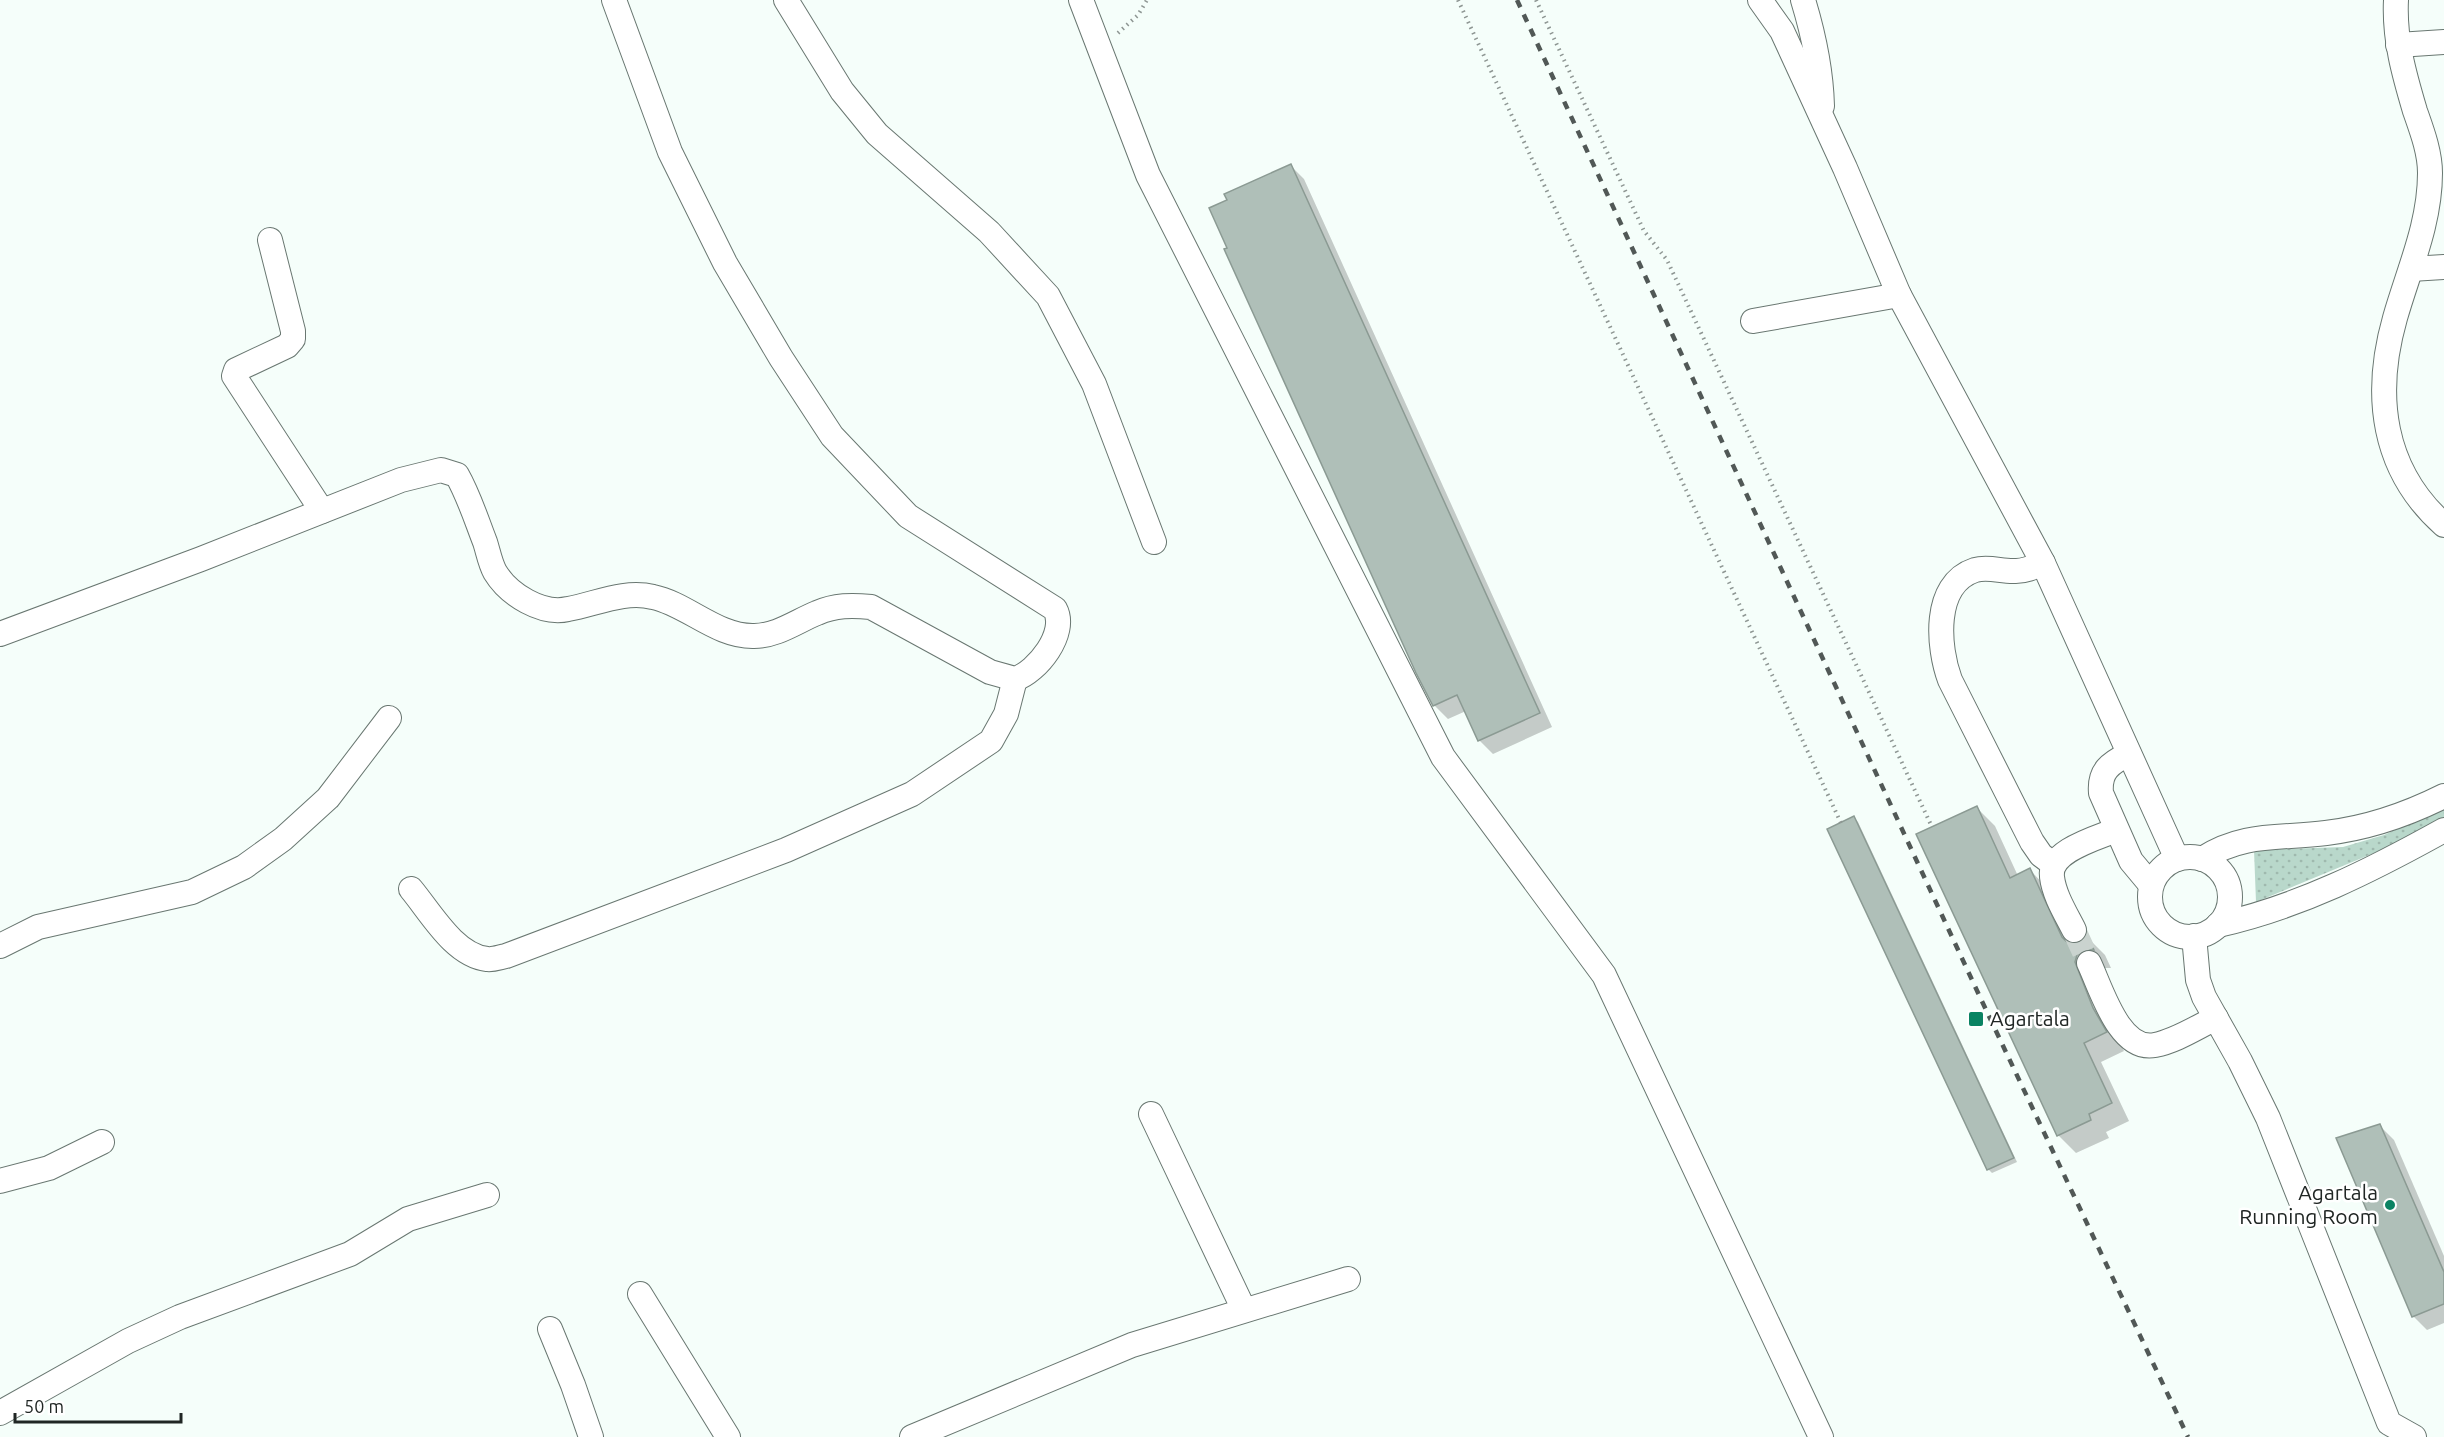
<svg xmlns="http://www.w3.org/2000/svg" width="2444" height="1437" font-family="Ubuntu,sans-serif">
  <style>
    .grass { fill: url(#grass-dots) }
    .shadow { fill: #0003 }
    .building { fill: #afbfb8; stroke: #8b9a93; stroke-width: 1.5 }
    .lines { fill: none; stroke-linecap: round; stroke-linejoin: round }
    .minor-tunnel { stroke: #cad3cf; stroke-width: 24; stroke-dasharray: 24 12; stroke-linecap: butt }
    .minor-casing { stroke: #697771; stroke-width: 26 }
    .path { stroke: #8e9693; stroke-width: 4; stroke-dasharray: 1.5 4.5; stroke-linecap: butt }
    .minor { stroke: #fff; stroke-width: 24 }
    .rail { stroke: #515856; stroke-width: 4.5; stroke-dasharray: 8 8; stroke-linecap: butt }
    .poi-dot { fill: #0b8363; stroke: #fff; stroke-width: 2 }
    .labels { text-anchor: middle; stroke-width: 5; stroke-linejoin: round; paint-order: stroke }
    .poi-label { font-size: 21px; fill: #202624; stroke: #fff; text-anchor: start }
  </style>
  <defs>
    <pattern id="grass-dots" width="8" height="8" patternUnits="userSpaceOnUse" patternTransform="scale(1.5)"><rect width="8" height="8" fill="#b9d8cb"/><path d="M2 2h.1M6 6h.1" fill="none" stroke="#9fb9ae" stroke-width="1.8" stroke-linecap="round"/></pattern>
  </defs>
  <rect width="100%" height="100%" fill="#f5fefa"/>
  <path class="grass" d="M 2444,807 L 2444,818 L 2386,848 L 2256,902 L 2254,850 L 2343,847 L 2384,835 Z"/>
  <g class="shadow">
    <path d="M 1291,166 L 1304,179 L 1552,727 L 1493,754 L 1479,740 L 1466,711 L 1448,719 L 1435,706 L 1226,250 Z"/>
    <path d="M 1977,808 L 1995,826 L 2018,876 L 2030,870 L 2048,889 L 2074,946 L 2082,944 L 2087,937 L 2105,955 L 2111,968 L 2103,968 L 2111,1028 L 2124,1051 L 2101,1062 L 2129,1121 L 2106,1132 L 2109,1138 L 2076,1153 L 2058,1135 Z"/>
    <path d="M 1854,818 L 1858,822 L 2017,1162 L 1992,1173 L 1988,1169 Z"/>
    <path d="M 2380,1126 L 2394,1140 L 2444,1256 L 2444,1323 L 2427,1330 L 2413,1316 Z"/>
  </g>
  <g class="building">
    <path d="M 1291,164 L 1540,713 L 1478,741 L 1457,695 L 1433,706 L 1416,673 L 1224,249 L 1227,248 L 1209,208 L 1227,200 L 1224,194 Z"/>
    <path d="M 1977,806 L 2010,878 L 2030,868 L 2062,937 L 2067,942 L 2074,944 L 2081,942 L 2087,935 L 2094,950 L 2083,950 L 2077,955 L 2075,962 L 2093,1008 L 2107,1032 L 2084,1043 L 2112,1103 L 2089,1114 L 2091,1120 L 2057,1136 L 1916,834 Z"/>
    <path d="M 1854,816 L 2014,1158 L 1987,1170 L 1827,829 Z"/>
    <path d="M 2380,1124 L 2444,1272 L 2444,1304 L 2412,1317 L 2336,1138 Z"/>
  </g>
  <g class="lines">
    <path class="minor-tunnel" d="M 2074,930 L 2089,963"/>
    <g class="minor-casing">
      <g id="minor">
        <path d="M 786,0 L 842,91 L 877,134 L 989,232 L 1048,296 L 1094,384 L 1154,542"/>
        <path d="M 1081,0 L 1148,175 L 1443,757 L 1604,975 L 1821,1437"/>
        <path d="M 1760,0 L 1782,31 L 1845,168 L 1899,295 L 2043,563 L 2177,859"/>
        <path d="M 1803,0 C 1814,36 1821,69 1822,106"/>
        <path d="M 2396,0 C 2394,39 2404,74 2415,111 C 2422,131 2430,152 2430,173 C 2430,224 2409,269 2395,318 C 2373,395 2382,470 2444,525"/>
        <path d="M 2398,45 L 2444,42"/>
        <path d="M 270,240 L 293,331 L 293,339 L 287,346 L 236,370 L 234,376 L 322,511"/>
        <path d="M 2411,269 L 2444,267"/>
        <path d="M 1753,321 L 1899,295"/>
        <path d="M 2043,563 C 2034,567 2026,571 2016,571 C 2002,572 1989,566 1975,570 C 1932,584 1938,648 1950,680 L 2032,842 L 2041,855 L 2053,864"/>
        <path d="M 0,634 L 201,559 L 401,480 L 441,470 L 457,475 C 469,496 476,519 485,542 C 488,551 490,563 495,572 C 509,595 542,615 568,609 C 596,604 624,590 653,597 C 687,604 717,637 754,636 C 777,636 797,621 817,613 C 835,605 852,605 871,607 L 990,672 L 1015,679 C 1037,672 1068,633 1055,609 L 908,516 L 832,436 L 781,358 L 725,263 L 670,152 L 614,0"/>
        <path d="M 2129,754 C 2110,763 2099,771 2101,793 L 2131,861 L 2151,885"/>
        <circle cx="2190" cy="897" r="40"/>
        <path d="M 2202,859 C 2244,832 2280,839 2326,833 C 2369,828 2406,815 2444,796"/>
        <path d="M 411,889 C 431,913 454,955 487,959 C 493,960 500,957 506,956 L 786,850 L 912,794 L 991,741 L 1006,714 L 1015,679"/>
        <path d="M 2218,925 C 2299,907 2372,870 2444,830"/>
        <path d="M 2074,930 C 2066,914 2054,895 2052,877 C 2048,851 2097,838 2116,830"/>
        <path d="M 2194,936 L 2198,980 L 2204,997 L 2240,1061 L 2268,1118 L 2389,1423 L 2414,1437"/>
        <path d="M 0,946 L 38,927 L 192,892 L 244,867 L 283,839 L 328,798 L 389,718"/>
        <path d="M 2089,963 C 2101,988 2119,1052 2155,1045 C 2176,1041 2197,1027 2216,1018"/>
        <path d="M 1151,1114 L 1244,1310"/>
        <path d="M 0,1181 L 49,1168 L 102,1142"/>
        <path d="M 640,1294 L 728,1437"/>
        <path d="M 550,1329 L 573,1385 L 591,1437"/>
        <path d="M 0,1413 L 128,1341 L 180,1317 L 350,1254 L 408,1219 L 487,1195"/>
        <path d="M 912,1437 L 1132,1345 L 1348,1279"/>
      </g>
    </g>
    <g class="path">
      <path d="M 1458,0 L 1841,823"/>
      <path d="M 1536,0 L 1644,231 L 1667,260 L 1932,827"/>
      <path d="M 1118,33 L 1138,15 L 1147,0"/>
    </g>
    <use href="#minor" class="minor"/>
    <path class="rail" d="M 1517,0 L 1979,995 L 2188,1437"/>
  </g>
  <g class="poi-dot">
    <rect x="1968" y="1011" width="16" height="16" rx="3"/>
    <circle cx="2390" cy="1205" r="6"/>
  </g>
  <g class="labels">
    <g class="poi-label">
      <text x="1990" y="1026">Agartala</text>
      <text x="2378" y="1200" text-anchor="end">Agartala<tspan x="2378" dy="24">Running Room</tspan></text>
    </g>
  </g>
  <path d="M15 1413v9h166v-9" fill="none" stroke="#202624" stroke-width="3"/>
  <text x="24" y="1413" font-size="18" fill="#202624" stroke="#ffffff" stroke-width="4.5" paint-order="stroke">50 m</text>
</svg>
